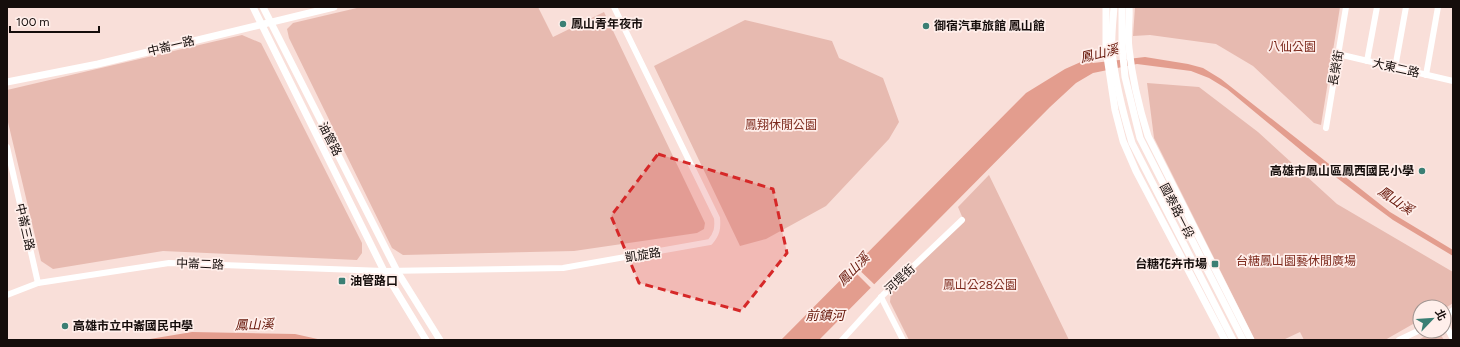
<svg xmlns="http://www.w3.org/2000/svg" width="1460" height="347" font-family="Figtree,'Noto Sans TC',sans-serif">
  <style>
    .green { fill: #e7bab0 }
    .water { fill: #e39d8e }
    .pier { fill: #f9dfd9 }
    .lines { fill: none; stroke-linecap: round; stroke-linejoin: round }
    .minor { stroke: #fff; stroke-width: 6 }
    .tertiary { stroke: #fff; stroke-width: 7 }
    .marked { fill: #d62828; fill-opacity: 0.2; stroke: #d62828; stroke-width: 3; stroke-dasharray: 8 5; stroke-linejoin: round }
    .poi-dot { fill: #3b7f74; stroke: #ffefeb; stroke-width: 1.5 }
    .labels { text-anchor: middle; stroke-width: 3.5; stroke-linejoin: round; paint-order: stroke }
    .poi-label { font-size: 12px; font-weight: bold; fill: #150d0b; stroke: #ffefeb; text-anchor: start }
    .street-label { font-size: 12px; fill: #150d0b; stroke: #ffefeb }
    .park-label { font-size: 12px; fill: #7d2a1d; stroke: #ffefeb }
    .water-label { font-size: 13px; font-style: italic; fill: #641205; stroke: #ffefeb }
  </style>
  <rect width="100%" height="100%" fill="#f9dfd9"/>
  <g class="green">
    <path d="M 361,7 L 538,7 L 553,37 L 604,12 L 705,223 L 704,229 L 697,233 L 574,251 L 403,255 L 392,248 L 289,38 L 287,29 L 293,23 Z"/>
    <path d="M 1135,7 L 1340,7 L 1321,125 L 1314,123 L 1253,66 L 1216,44 L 1150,35 L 1133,36 Z"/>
    <path d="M 745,20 L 832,41 L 839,58 L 883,78 L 899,122 L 889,139 L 826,206 L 766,239 L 740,246 L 654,66 Z"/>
    <path d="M 242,35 L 261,43 L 362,243 L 362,253 L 357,260 L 163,251 L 53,269 L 41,261 L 7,118 L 7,90 Z"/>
    <path d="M 1147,83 L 1199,87 L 1258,132 L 1337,204 L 1453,272 L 1453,303 L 1444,309 L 1444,307 L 1420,307 L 1420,320 L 1385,340 L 1304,340 L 1300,332 L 1283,340 L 1255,340 L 1154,138 Z"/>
    <path d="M 989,175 L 1069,340 L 909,340 L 890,302 L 891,291 L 964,221 L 958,207 Z"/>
    <path d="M 1433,332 L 1439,332 L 1444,340 L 1418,340 Z"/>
  </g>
  <g class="water">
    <path d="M 1092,57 L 1093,63 L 1145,57 L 1188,64 L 1203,68 L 1221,79 L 1390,212 L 1453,250 L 1453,256 L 1393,220 L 1370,203 L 1308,156 L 1227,89 L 1209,78 L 1191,71 L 1137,64 L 1093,73 L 1076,83 L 1050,107 L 819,340 L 781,340 L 1026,93 L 1065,69 Z"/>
    <path d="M 192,332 L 295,334 L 322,340 L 144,340 Z"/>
  </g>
  <path class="pier" d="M 853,264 L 875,285 L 872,289 L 850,267 Z"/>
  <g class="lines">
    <g class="minor">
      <path d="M 1338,54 L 1453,81"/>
      <path d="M 1367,61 L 1377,7"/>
      <path d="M 1395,68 L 1406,7"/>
      <path d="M 1426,75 L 1438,7"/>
      <path d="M 1326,128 L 1346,7"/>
      <path d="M 7,147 L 38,283"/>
      <path d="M 7,295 L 38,283 L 169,263 L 384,271 L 563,268 L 710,242 C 717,234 718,228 717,218 L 614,7"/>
      <path d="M 881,297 L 903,340"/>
      <path d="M 1444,317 L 1453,310"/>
      <path d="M 1444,322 L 1453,339"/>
      <path d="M 842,340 L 883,295 L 962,220"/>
      <path d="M 1399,340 L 1420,330"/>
    </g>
    <g class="tertiary">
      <path d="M 253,7 L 384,271 L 426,340"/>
      <path d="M 263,7 L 397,271 L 440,340"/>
      <path d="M 1106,7 L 1106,50 L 1115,110 L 1123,141 L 1136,171 L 1225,340"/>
      <path d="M 1114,7 C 1113,21 1111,36 1112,50 C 1115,82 1123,113 1132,143 L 1233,340"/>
      <path d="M 1122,7 L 1122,46 L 1125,77 L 1140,138 L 1243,340"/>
      <path d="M 1129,7 C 1130,20 1127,34 1129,48 C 1132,78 1139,107 1148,136 L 1251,340"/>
      <path d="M 7,82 L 98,64 L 334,7"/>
    </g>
  </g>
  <path class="marked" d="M 658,154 L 773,189 L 787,253 L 741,311 L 639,283 L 611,216 Z"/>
  <g class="poi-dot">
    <circle cx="563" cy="24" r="4"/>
    <circle cx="926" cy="26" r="4"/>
    <circle cx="1422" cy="171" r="4"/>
    <rect x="1211" y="260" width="8" height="8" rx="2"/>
    <rect x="338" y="277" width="8" height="8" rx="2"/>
    <circle cx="65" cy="326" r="4"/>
  </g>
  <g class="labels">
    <g class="poi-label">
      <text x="571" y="28">鳳山青年夜市</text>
      <text x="934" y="30">御宿汽車旅館 鳳山館</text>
      <text x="1414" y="175" text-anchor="end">高雄市鳳山區鳳西國民小學</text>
      <text x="1207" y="268" text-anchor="end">台糖花卉市場</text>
      <text x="350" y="285">油管路口</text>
      <text x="73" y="330">高雄市立中崙國民中學</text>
    </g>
    <g class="street-label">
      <text transform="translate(171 46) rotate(-14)" y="4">中崙一路</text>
      <text transform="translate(1336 68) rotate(-80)" y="4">長榮街</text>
      <text transform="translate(1396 68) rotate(13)" y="4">大東二路</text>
      <text transform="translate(330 139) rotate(63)" y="4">油管路</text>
      <text transform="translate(1177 211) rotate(63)" y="4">國泰路一段</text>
      <text transform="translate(25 227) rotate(77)" y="4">中崙三路</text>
      <text transform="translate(643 255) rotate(-9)" y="4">凱旋路</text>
      <text transform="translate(200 264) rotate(2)" y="4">中崙二路</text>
      <text transform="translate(900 279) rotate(-43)" y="4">河堤街</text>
    </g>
    <g class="park-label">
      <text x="1292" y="51">八仙公園</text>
      <text x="781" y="129">鳳翔休閒公園</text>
      <text x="1296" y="265">台糖鳳山園藝休閒廣場</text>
      <text x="980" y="289">鳳山公28公園</text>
    </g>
    <g class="water-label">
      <text transform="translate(1099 53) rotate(-14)" y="5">鳳山溪</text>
      <text transform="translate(1396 200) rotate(34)" y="5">鳳山溪</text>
      <text transform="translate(853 269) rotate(-46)" y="5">鳳山溪</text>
      <text x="825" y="320">前鎮河</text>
      <text transform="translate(254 324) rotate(-2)" y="5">鳳山溪</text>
    </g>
  </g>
  <rect width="1460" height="347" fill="none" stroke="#150d0b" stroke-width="16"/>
  <g transform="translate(1432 319) rotate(65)"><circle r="19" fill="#ffefeb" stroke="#a19591"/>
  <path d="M0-3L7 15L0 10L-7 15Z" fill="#3b7f74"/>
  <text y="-6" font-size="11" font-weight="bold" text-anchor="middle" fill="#150d0b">北</text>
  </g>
  <path d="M10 26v6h89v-6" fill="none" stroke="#150d0b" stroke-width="2"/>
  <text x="16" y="26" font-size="12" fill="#150d0b" stroke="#ffefeb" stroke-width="3" paint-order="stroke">100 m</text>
</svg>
